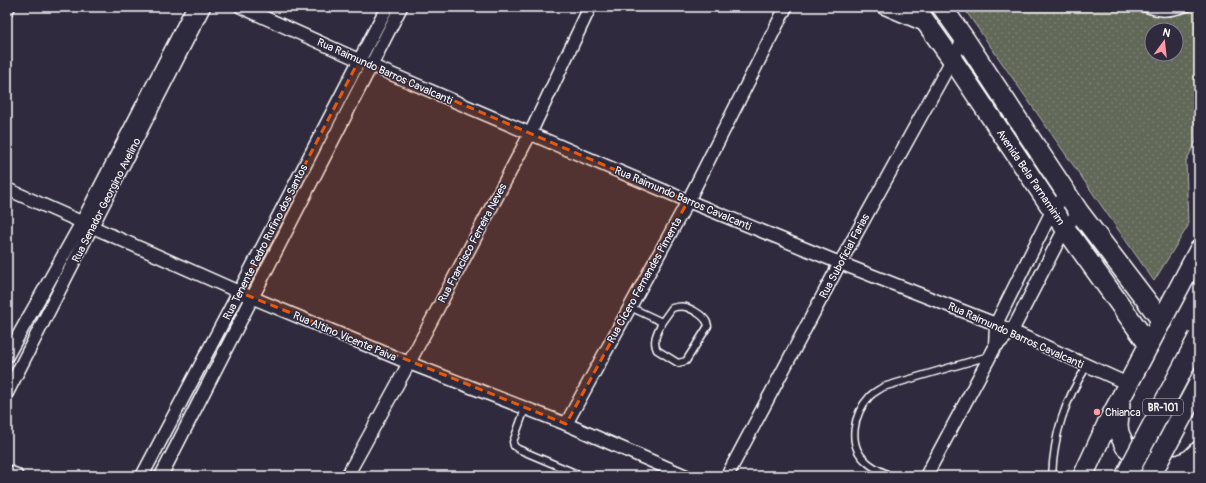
<svg xmlns="http://www.w3.org/2000/svg" width="1206" height="483" font-family="Pangolin,sans-serif">
  <style>
    .grass { fill: url(#grass-dots); stroke: #b0b3ac; fill-rule: evenodd }
    .lines { fill: none; stroke-linecap: round; stroke-linejoin: round }
    .service-casing { stroke: #fff; stroke-width: 9 }
    .minor-casing { stroke: #fff; stroke-width: 15 }
    .tertiary-casing { stroke: #fff; stroke-width: 18 }
    .primary-casing { stroke: #fff; stroke-width: 22 }
    .service { stroke: #2f2a3d; stroke-width: 6 }
    .minor { stroke: #2f2a3d; stroke-width: 12 }
    .tertiary { stroke: #2f2a3d; stroke-width: 15 }
    .primary { stroke: #2f2a3d; stroke-width: 19 }
    .trunk-bridge-casing { stroke: #fff; stroke-width: 23; stroke-linecap: butt }
    .trunk-bridge { stroke: #2f2a3d; stroke-width: 20 }
    .marked { fill: #e8590c; fill-opacity: 0.2; stroke: #e8590c; stroke-width: 3; stroke-dasharray: 8 5; stroke-linejoin: round }
    .poi-dot { fill: #ff9aa2; stroke: #2f2a3d; stroke-width: 1.5 }
    .labels { text-anchor: middle; stroke-width: 3; stroke-linejoin: round; paint-order: stroke }
    .shield { fill: #2f2a3d; stroke: #c1bfc5; stroke-width: 1 }
    .shield-label { font-size: 10px; font-weight: bold; fill: #fff }
    .street-label { font-size: 11px; fill: #fff; stroke: #2f2a3d }
    .poi-label { font-size: 11px; fill: #fff; stroke: #2f2a3d; text-anchor: start }
  </style>
  <defs>
    <pattern id="grass-dots" width="8" height="8" patternUnits="userSpaceOnUse"><rect width="8" height="8" fill="#626759"/><path d="M2 2h.1M6 6h.1" fill="none" stroke="#7a7e72" stroke-width="1.8" stroke-linecap="round"/></pattern>
  </defs>
  <rect width="100%" height="100%" fill="#2f2a3d"/>
  <filter id="ink" filterUnits="userSpaceOnUse"><feTurbulence type="fractalNoise" baseFrequency=".025" numOctaves="2"/><feDisplacementMap in="SourceGraphic" scale="8" xChannelSelector="R" yChannelSelector="G"/><feConvolveMatrix kernelMatrix="1 2 1 2 8 2 1 2 1" color-interpolation-filters="sRGB"/></filter>
  <g filter="url(#ink)">
    <path class="grass" d="M 963,7 L 1199,7 L 1199,136 L 1186,161 L 1188,226 L 1154,281 ZM 1152,30 L 1176,30 L 1176,54 L 1152,54 Z"/>
    <g class="lines">
      <g class="service-casing">
        <g id="service">
          <path d="M 1141,7 C 1161,15 1170,14 1190,7"/>
          <path d="M 630,307 L 662,322 C 658,331 652,340 657,350 L 678,363 L 686,361 L 708,326 C 707,317 694,310 686,307 C 681,306 676,307 672,308 L 662,322"/>
          <path d="M 525,409 L 513,442 L 514,446 L 518,449 L 582,476"/>
          <path d="M 891,476 C 883,472 873,468 867,462 C 846,445 854,413 870,396 C 874,392 879,390 883,387 L 989,356"/>
          <path d="M 1052,476 C 1054,434 1064,402 1087,366"/>
        </g>
      </g>
      <g class="minor-casing">
        <g id="minor">
          <path d="M 241,7 L 370,65 L 688,201 L 840,263 L 996,324 L 1128,384"/>
          <path d="M 882,7 L 927,26"/>
          <path d="M 7,10 L 9,7"/>
          <path d="M 7,189 L 239,292 L 409,363 L 566,424 L 686,476"/>
          <path d="M 995,347 L 996,324 L 1053,209 L 1067,194"/>
          <path d="M 7,356 L 82,222 L 193,7"/>
          <path d="M 7,393 L 204,7"/>
          <path d="M 566,424 L 688,201 L 786,7"/>
          <path d="M 142,476 L 239,292 L 387,7"/>
          <path d="M 161,476 L 401,7"/>
          <path d="M 347,476 L 409,363 L 530,134 L 590,7"/>
          <path d="M 727,476 L 840,263 L 964,38"/>
          <path d="M 926,476 L 995,347 L 1012,331 L 1065,228 L 1079,212"/>
        </g>
      </g>
      <g class="tertiary-casing">
        <path id="tertiary" d="M 7,473 L 15,476"/>
      </g>
      <g class="primary-casing">
        <g id="primary">
          <path d="M 915,7 L 952,59 L 1065,228 L 1149,345"/>
          <path d="M 942,7 L 964,38 L 1079,212 L 1162,321"/>
          <path d="M 1120,405 L 1118,425 L 1119,433 L 1125,446 L 1136,456 L 1151,464 L 1176,465 L 1181,464 L 1191,459 L 1199,451"/>
          <path d="M 1083,476 L 1107,424 L 1199,250"/>
          <path d="M 1195,476 L 1199,471"/>
        </g>
      </g>
      <use href="#service" class="service"/>
      <use href="#minor" class="minor"/>
      <use href="#tertiary" class="tertiary"/>
      <use href="#primary" class="primary"/>
      <g class="trunk-bridge-casing">
        <g id="trunk-bridge">
          <path d="M 1126,476 L 1199,337"/>
          <path d="M 1150,476 L 1199,384"/>
        </g>
      </g>
      <use href="#trunk-bridge" class="trunk-bridge"/>
    </g>
  </g>
  <path class="marked" d="M 359,60 L 688,201 L 566,424 L 239,292 Z"/>
  <circle class="poi-dot" cx="1097" cy="412" r="4"/>
  <g class="labels">
    <rect class="shield" x="1143" y="399" width="40" height="16" rx="3"/>
    <g class="shield-label">
      <text x="1163" y="411">BR-101</text>
    </g>
    <g class="street-label">
      <text transform="translate(385 71) rotate(24)" y="4">Rua Raimundo Barros Cavalcanti</text>
      <text transform="translate(1031 177) rotate(56)" y="4">Avenida Bela Parnamirim</text>
      <text transform="translate(683 198) rotate(23)" y="4">Rua Raimundo Barros Cavalcanti</text>
      <text transform="translate(106 200) rotate(-63)" y="4">Rua Senador Georgino Avelino</text>
      <text transform="translate(265 242) rotate(-63)" y="4">Rua Tenente Pedro Rufino dos Santos</text>
      <text transform="translate(472 243) rotate(-62)" y="4">Rua Francisco Ferreira Neves</text>
      <text transform="translate(844 256) rotate(-62)" y="4">Rua Suboficial Farias</text>
      <text transform="translate(644 280) rotate(-61)" y="4">Rua Cícero Fernandes Pimenta</text>
      <text transform="translate(1016 335) rotate(24)" y="4">Rua Raimundo Barros Cavalcanti</text>
      <text transform="translate(345 336) rotate(23)" y="4">Rua Altino Vicente Paiva</text>
    </g>
    <g class="poi-label">
      <text x="1105" y="416">Chianca</text>
    </g>
  </g>
  <rect width="1206" height="483" fill="none" stroke="#2f2a3d" stroke-width="24"/>
  <rect x="12" y="12" width="1182" height="459" fill="none" stroke="#fff" stroke-width="1.5" filter="url(#ink)"/>
  <g transform="translate(1164 42) rotate(15)"><circle r="19" fill="#2f2a3d" stroke="#827f8b"/>
  <path d="M0-3L7 15L0 10L-7 15Z" fill="#ff9aa2"/>
  <text y="-6" font-size="11" font-weight="bold" text-anchor="middle" fill="#ffffff">N</text>
  </g>
</svg>
